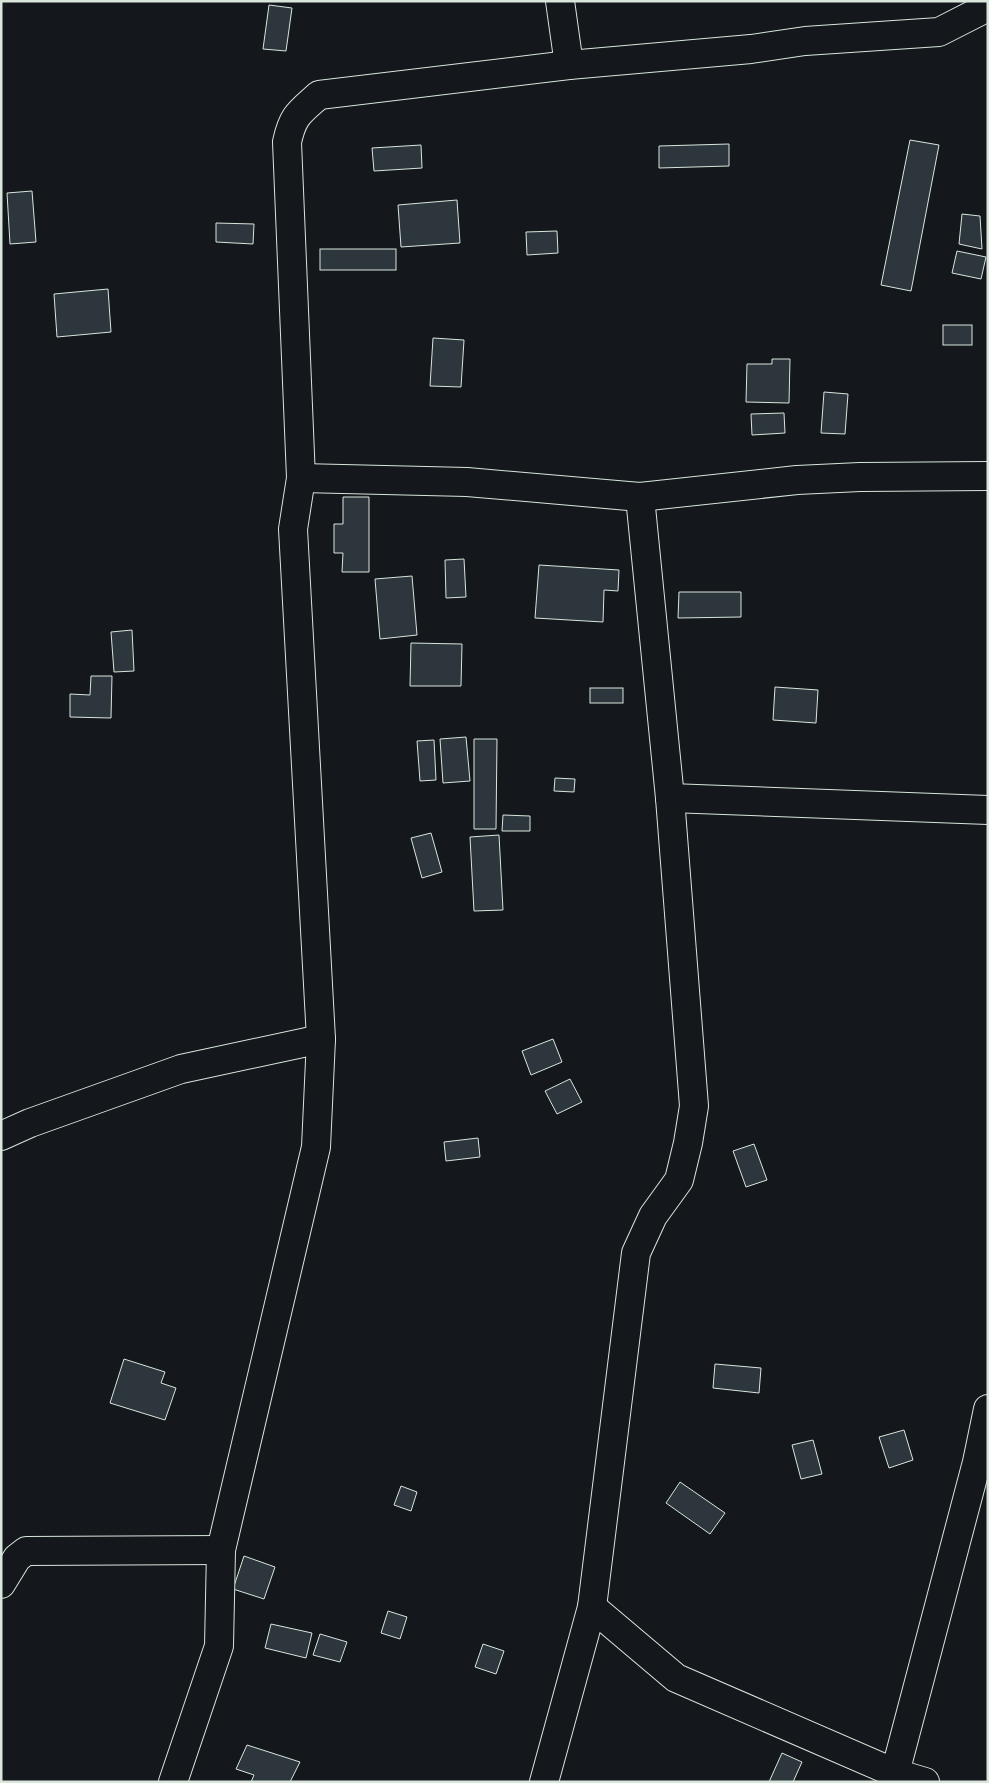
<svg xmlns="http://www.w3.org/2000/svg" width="989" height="1783" font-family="Roboto,sans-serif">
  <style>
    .building { fill: #2c363c; stroke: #d8e6dc }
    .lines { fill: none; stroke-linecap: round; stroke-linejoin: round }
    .minor-casing { stroke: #d8e6dc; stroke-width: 30 }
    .minor { stroke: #14181c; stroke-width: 28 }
  </style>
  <rect width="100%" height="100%" fill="#14181c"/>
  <g class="building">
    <path d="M 269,5 L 292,8 L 286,51 L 263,49 Z"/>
    <path d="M 910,140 L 939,145 L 911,291 L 881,285 Z"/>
    <path d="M 729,144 L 729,166 L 659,168 L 659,146 Z"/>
    <path d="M 421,145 L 422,168 L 374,171 L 372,148 Z"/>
    <path d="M 32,191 L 36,242 L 10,244 L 7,193 Z"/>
    <path d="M 457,200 L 460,243 L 401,247 L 398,205 Z"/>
    <path d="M 962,214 L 980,216 L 982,249 L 959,244 Z"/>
    <path d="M 216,223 L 254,224 L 253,244 L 216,242 Z"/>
    <path d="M 557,231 L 558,253 L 527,255 L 526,232 Z"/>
    <rect x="320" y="249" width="76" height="21"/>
    <path d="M 957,251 L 986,257 L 981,279 L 952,273 Z"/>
    <path d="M 108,289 L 111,332 L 57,337 L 54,294 Z"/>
    <rect x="943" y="325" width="29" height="20"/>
    <path d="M 433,338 L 464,340 L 461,387 L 430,386 Z"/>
    <path d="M 772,359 L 790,359 L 789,403 L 746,402 L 747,364 L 772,364 Z"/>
    <path d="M 824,392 L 848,394 L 845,434 L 821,433 Z"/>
    <path d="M 784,413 L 785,433 L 752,435 L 751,414 Z"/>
    <path d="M 343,497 L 369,497 L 369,572 L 342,572 L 343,553 L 334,553 L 334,524 L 343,524 Z"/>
    <path d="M 464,559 L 466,597 L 446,598 L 445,560 Z"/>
    <path d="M 539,565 L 619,570 L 618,591 L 604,590 L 603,622 L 535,618 Z"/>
    <path d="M 412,576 L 417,635 L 380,639 L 375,579 Z"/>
    <path d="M 679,592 L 741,592 L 741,617 L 678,618 Z"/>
    <path d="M 132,630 L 134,671 L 114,672 L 111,632 Z"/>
    <path d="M 411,643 L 462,644 L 461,686 L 410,686 Z"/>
    <path d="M 91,676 L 112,676 L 111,718 L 70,717 L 70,694 L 90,695 Z"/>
    <path d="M 775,687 L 818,690 L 816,723 L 773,720 Z"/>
    <rect x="590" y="688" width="33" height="15"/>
    <path d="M 466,737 L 470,781 L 443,783 L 440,739 Z"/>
    <path d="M 474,739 L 497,739 L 496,829 L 474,829 Z"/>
    <path d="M 434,740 L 436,780 L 420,781 L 417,741 Z"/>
    <path d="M 555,778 L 575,779 L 574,792 L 554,791 Z"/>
    <path d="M 503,815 L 530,816 L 530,831 L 502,831 Z"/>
    <path d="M 431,833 L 442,872 L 422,878 L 411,838 Z"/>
    <path d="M 499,835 L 503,910 L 474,911 L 470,837 Z"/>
    <path d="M 553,1039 L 562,1062 L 531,1075 L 522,1051 Z"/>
    <path d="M 570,1079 L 582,1102 L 557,1114 L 545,1091 Z"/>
    <path d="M 478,1138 L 480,1157 L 446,1161 L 444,1142 Z"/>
    <path d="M 754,1144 L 767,1180 L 746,1187 L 733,1151 Z"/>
    <path d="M 124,1359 L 165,1372 L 161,1383 L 176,1388 L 165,1420 L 110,1403 Z"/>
    <path d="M 715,1364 L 761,1368 L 759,1393 L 713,1388 Z"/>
    <path d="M 904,1430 L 913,1460 L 889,1468 L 879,1437 Z"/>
    <path d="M 813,1440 L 822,1474 L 801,1479 L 792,1445 Z"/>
    <path d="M 680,1482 L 725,1513 L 710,1534 L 666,1503 Z"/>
    <path d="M 401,1486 L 417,1492 L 411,1511 L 394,1505 Z"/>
    <path d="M 244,1556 L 275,1567 L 264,1599 L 233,1589 Z"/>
    <path d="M 388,1611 L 407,1617 L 400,1639 L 381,1633 Z"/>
    <path d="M 271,1624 L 312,1633 L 306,1658 L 265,1648 Z"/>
    <path d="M 320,1634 L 347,1642 L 340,1662 L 313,1655 Z"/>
    <path d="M 483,1644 L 504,1651 L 496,1674 L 475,1667 Z"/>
    <path d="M 247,1745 L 300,1762 L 290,1782 L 251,1782 L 254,1775 L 236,1769 Z"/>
    <path d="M 782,1753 L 802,1762 L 793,1782 L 769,1782 Z"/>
  </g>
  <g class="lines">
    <g class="minor-casing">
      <g id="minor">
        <path d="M 560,1 L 569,65"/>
        <path d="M 301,478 L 467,482 L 640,497 L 797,480 L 860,477 L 988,476"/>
        <path d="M 670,798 L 988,810"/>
        <path d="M 1,1136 L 30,1123 L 181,1069 L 321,1039"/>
        <path d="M 1,1584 L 17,1558 L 26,1551 L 221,1550"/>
        <path d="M 592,1607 L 676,1678 L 895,1773 L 925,1782"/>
        <path d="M 895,1773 L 977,1462 L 988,1409"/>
        <path d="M 173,1782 L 219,1646 L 221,1550 L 316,1147 L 321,1039 L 293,529 L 301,478 L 287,142 C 293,115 299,113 319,95 L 569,65 L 751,49 L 805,41 L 939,32 L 988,7"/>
        <path d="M 544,1782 L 592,1607 L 636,1253 L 653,1216 L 679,1180 L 688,1143 L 694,1106 L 670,798 L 640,497"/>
      </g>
    </g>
    <use href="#minor" class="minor"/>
  </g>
  <rect width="989" height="1783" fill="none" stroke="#d8e6dc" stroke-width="5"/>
</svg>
